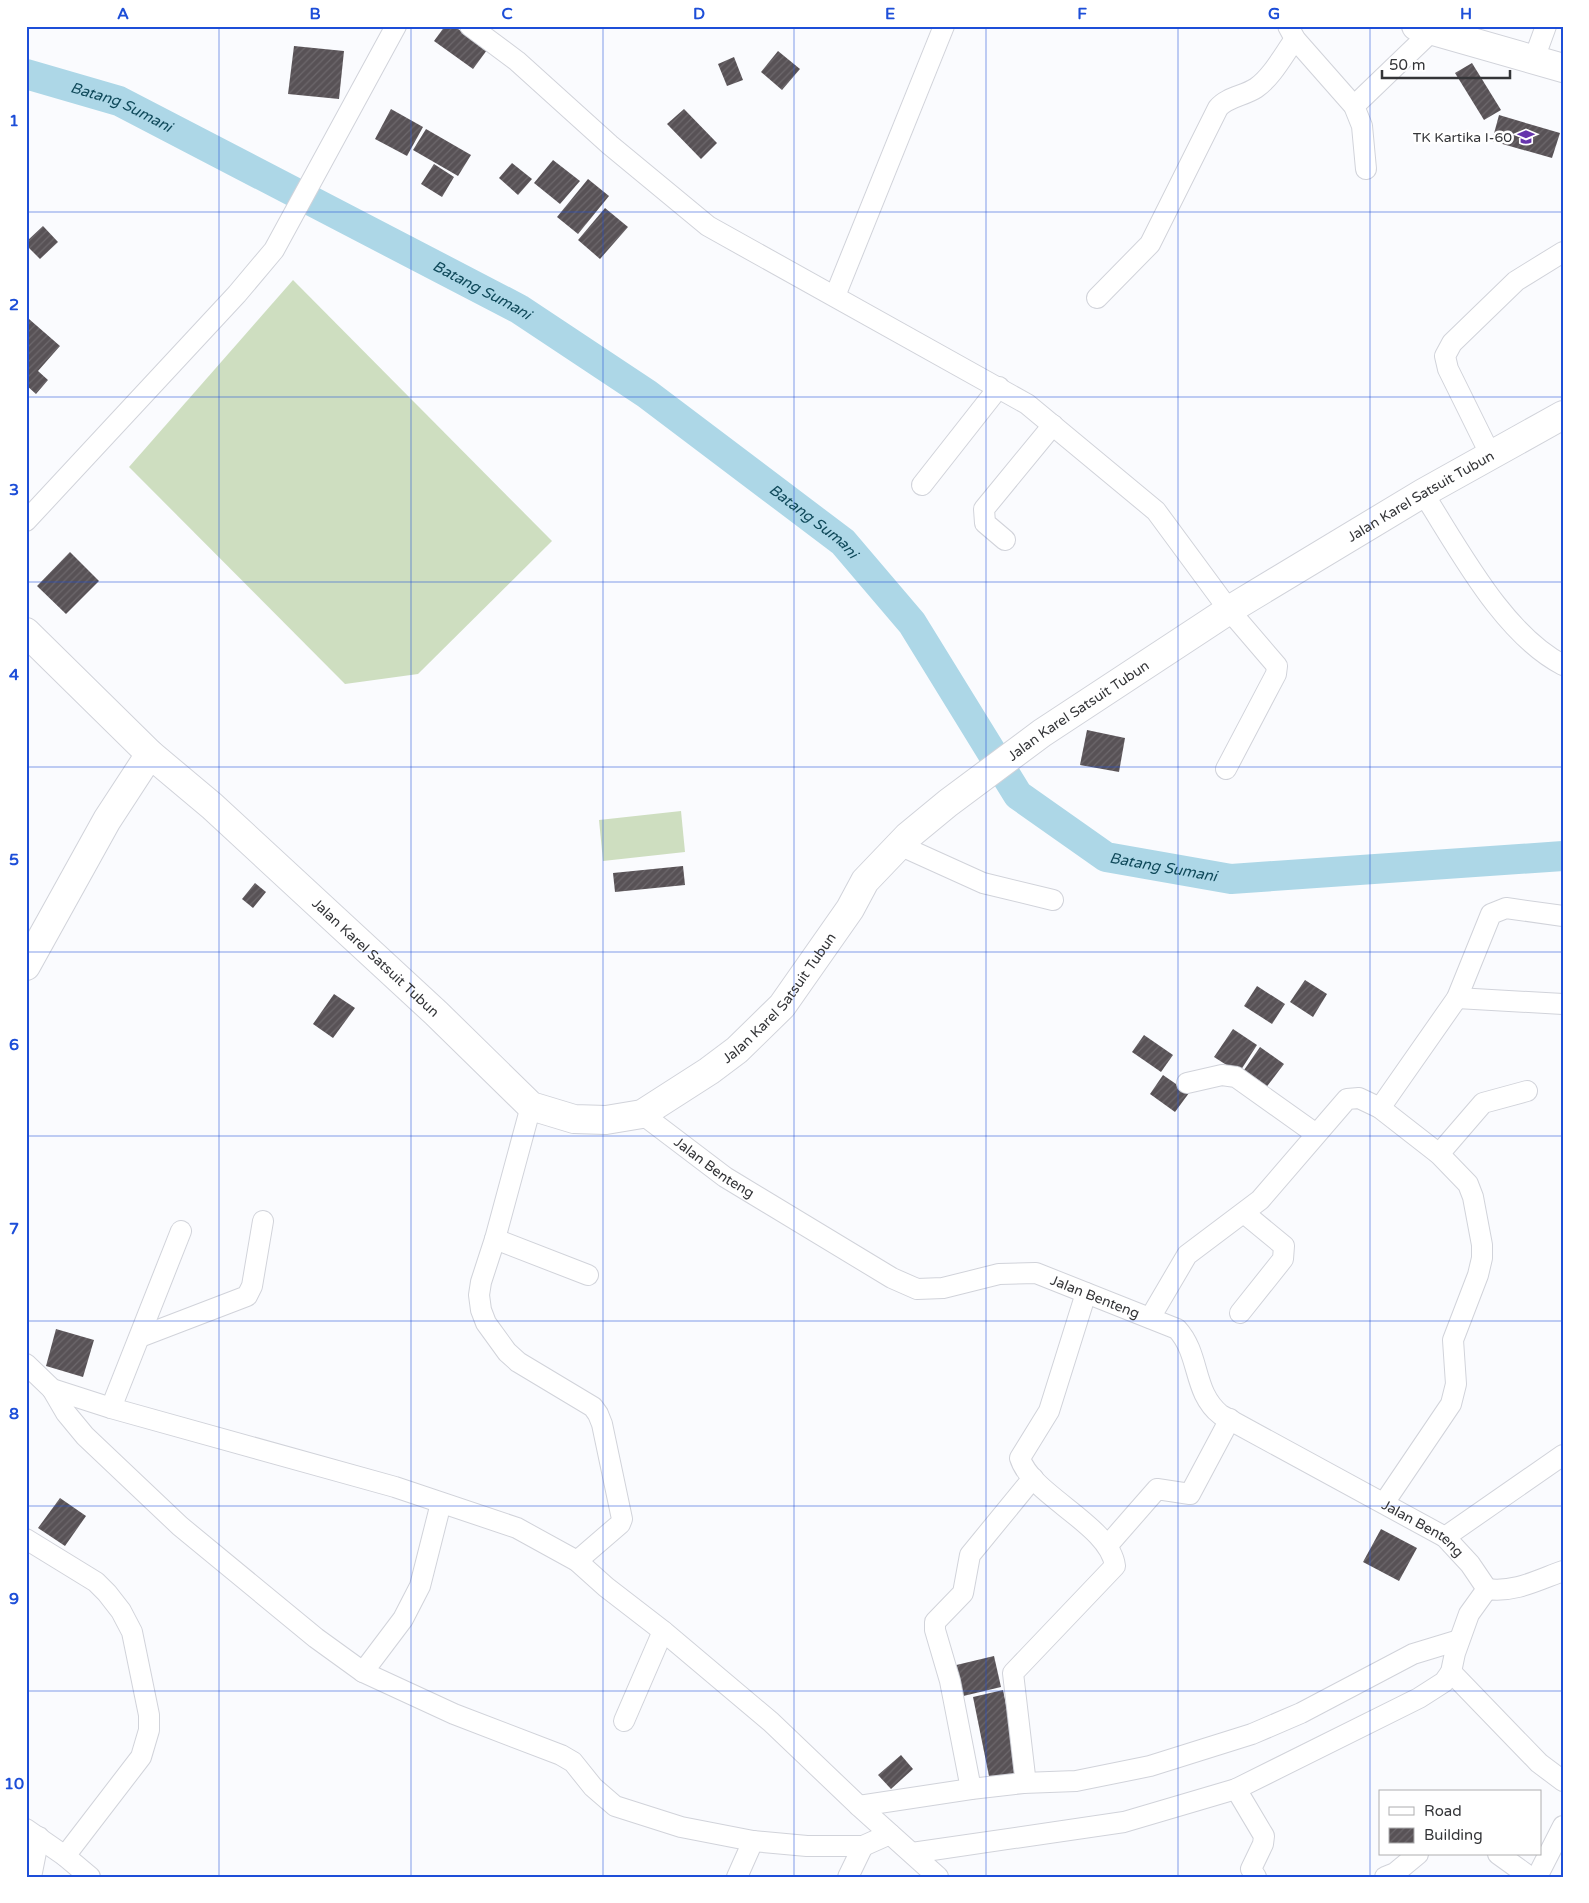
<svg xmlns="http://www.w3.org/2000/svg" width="1589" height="1903" font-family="'Varela Round',sans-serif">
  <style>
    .grass { fill: #cedec0 }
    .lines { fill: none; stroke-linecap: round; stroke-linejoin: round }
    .river { stroke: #add7e7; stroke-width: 30 }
    .building { fill: url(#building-hatch) }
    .street-casing { stroke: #d1d3da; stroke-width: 22 }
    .secondary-casing { stroke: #d1d3da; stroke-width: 30 }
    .highway-casing { stroke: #d1d3da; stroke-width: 30 }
    .street { stroke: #fff; stroke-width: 20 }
    .secondary { stroke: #fff; stroke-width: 28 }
    .highway { stroke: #fff; stroke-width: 28 }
    .grid { fill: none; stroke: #1d4ed8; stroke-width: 1; stroke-opacity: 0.55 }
    .labels { text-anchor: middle; stroke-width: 5; stroke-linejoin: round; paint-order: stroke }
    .poi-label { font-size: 14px; fill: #343538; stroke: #fff; text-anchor: end }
    .street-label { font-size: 14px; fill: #343538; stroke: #fff }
    .water-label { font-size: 15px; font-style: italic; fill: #104a5b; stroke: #fff }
    .neatline { fill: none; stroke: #1d4ed8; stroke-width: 2 }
    .grid-label { font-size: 16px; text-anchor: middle; font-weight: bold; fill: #1d4ed8 }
  </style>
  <defs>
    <pattern id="building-hatch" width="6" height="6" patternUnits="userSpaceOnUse" patternTransform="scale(1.25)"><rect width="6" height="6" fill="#585256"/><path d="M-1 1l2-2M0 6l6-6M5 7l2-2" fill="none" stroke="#6d686c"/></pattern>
  </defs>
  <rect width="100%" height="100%" fill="#fafbfe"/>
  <g class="grass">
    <path d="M 293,280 L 552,541 L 418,674 L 345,684 L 129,467 Z"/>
    <path d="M 681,811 L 685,852 L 603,861 L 599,820 Z"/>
  </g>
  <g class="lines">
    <path class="river" id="s1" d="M 26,74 L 119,101 L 519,309 L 647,394 L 843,542 L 912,623 L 1018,795 L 1106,857 L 1231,879 L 1563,856"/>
  </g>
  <g class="building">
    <path d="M 445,26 L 454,26 L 487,50 L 473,69 L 434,41 Z"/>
    <path d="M 294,46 L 344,51 L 339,99 L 288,94 Z"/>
    <path d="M 778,51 L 800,69 L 782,90 L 761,72 Z"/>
    <path d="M 734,57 L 743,80 L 727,86 L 718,64 Z"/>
    <path d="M 1472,63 L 1501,110 L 1484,120 L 1455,73 Z"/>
    <path d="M 391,109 L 423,127 L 407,156 L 375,139 Z"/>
    <path d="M 684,109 L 717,143 L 701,159 L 667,124 Z"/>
    <path d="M 1499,115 L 1560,133 L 1552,158 L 1492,141 Z"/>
    <path d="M 426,129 L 471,155 L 458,176 L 413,150 Z"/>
    <path d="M 553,160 L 580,181 L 560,204 L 534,183 Z"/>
    <path d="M 512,163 L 532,179 L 518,195 L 499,178 Z"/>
    <path d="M 434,164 L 454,177 L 442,197 L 421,184 Z"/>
    <path d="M 588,179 L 609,196 L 578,234 L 557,217 Z"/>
    <path d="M 605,208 L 628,227 L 600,259 L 578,240 Z"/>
    <path d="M 43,226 L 58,242 L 40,259 L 26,245 L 26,242 Z"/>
    <path d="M 29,319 L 60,346 L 38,371 L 48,380 L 36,394 L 26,385 L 26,322 Z"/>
    <path d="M 70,552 L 99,581 L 66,614 L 37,586 Z"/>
    <path d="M 1087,730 L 1125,738 L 1119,772 L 1080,765 Z"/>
    <path d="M 683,866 L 685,885 L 615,892 L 613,873 Z"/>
    <path d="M 255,883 L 266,892 L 253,908 L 242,899 Z"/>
    <path d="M 1305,980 L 1327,994 L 1313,1017 L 1290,1002 Z"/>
    <path d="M 1257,986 L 1285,1004 L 1272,1024 L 1244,1006 Z"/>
    <path d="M 334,994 L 355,1008 L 333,1038 L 313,1024 Z"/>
    <path d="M 1233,1029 L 1257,1045 L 1239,1073 L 1214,1057 Z"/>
    <path d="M 1144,1035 L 1173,1055 L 1161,1072 L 1132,1052 Z"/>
    <path d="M 1260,1047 L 1284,1064 L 1265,1089 L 1242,1073 Z"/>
    <path d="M 1163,1075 L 1189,1093 L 1175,1112 L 1150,1094 Z"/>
    <path d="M 56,1329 L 94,1340 L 83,1377 L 46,1366 Z"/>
    <path d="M 60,1498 L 86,1516 L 65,1546 L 38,1528 Z"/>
    <path d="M 1381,1529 L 1417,1548 L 1399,1581 L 1363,1562 Z"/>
    <path d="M 994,1656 L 1001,1687 L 955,1698 L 948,1667 Z"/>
    <path d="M 1003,1690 L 1021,1780 L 991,1786 L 973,1697 Z"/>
    <path d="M 901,1755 L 913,1769 L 891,1789 L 878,1775 Z"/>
  </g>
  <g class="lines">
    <g class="street-casing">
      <g id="street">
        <path d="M 470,26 L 517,61 L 610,145 L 708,226 L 1027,404 L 1156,511 L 1229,610 L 1277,666 L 1276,674 L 1226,769"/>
        <path d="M 1288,26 L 1295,39 L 1354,106 L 1362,126 L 1366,169"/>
        <path d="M 1534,59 L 1546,26"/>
        <path d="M 1354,106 L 1432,31"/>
        <path d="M 835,296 L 944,26"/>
        <path d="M 1097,298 L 1150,244 L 1218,108 C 1227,97 1244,96 1256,88 C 1272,77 1284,54 1295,39"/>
        <path d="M 1490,454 L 1448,369 L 1445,356 L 1452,343 L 1516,281 L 1563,252"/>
        <path d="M 922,485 L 999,387"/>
        <path d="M 1423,493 C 1459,549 1503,634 1563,665"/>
        <path d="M 26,521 L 237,294 L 274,250 L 396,26"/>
        <path d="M 1005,540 L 985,523 L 984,509 L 1053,425"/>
        <path d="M 899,845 L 983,883 L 1053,900"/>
        <path d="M 1457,998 L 1563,1004"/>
        <path d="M 1187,1083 L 1222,1075 L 1236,1077 L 1316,1134"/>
        <path d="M 531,1106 L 495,1239 L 481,1282 L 479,1295 L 481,1310 L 486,1323 L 507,1352 L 518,1362 L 593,1407 L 598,1414 L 602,1424 L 622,1519 L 620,1524 L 577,1561"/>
        <path d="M 1380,1108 L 1457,998 L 1491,914 L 1506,908 L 1563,916"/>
        <path id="s2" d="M 642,1114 L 725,1177 L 892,1278 L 917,1289 L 943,1288 L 999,1274 L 1036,1273 L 1177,1329 C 1201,1355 1192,1392 1221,1415 L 1445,1537 L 1470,1564 L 1487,1589"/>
        <path d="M 1439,1154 L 1483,1103 L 1527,1091"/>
        <path d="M 495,1239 L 588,1275"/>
        <path d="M 1240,1313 L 1283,1259 L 1284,1246 L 1244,1213"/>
        <path d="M 1150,1318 L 1187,1255 L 1260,1200 L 1347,1099 L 1359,1098 L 1380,1108 L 1439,1154 L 1468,1184 L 1473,1197 L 1482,1245 L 1482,1258 L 1478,1275 L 1453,1340 L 1456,1384 L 1451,1404 L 1384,1503"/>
        <path d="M 140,1337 L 247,1296 L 252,1286 L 263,1221"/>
        <path d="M 26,1364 L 52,1389 L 111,1408 L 395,1487 L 517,1528 L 577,1561 L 606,1587 L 663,1631 L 771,1722 L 859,1806 L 938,1877"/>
        <path d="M 52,1389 L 66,1413 L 85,1436 L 180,1526 L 316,1638 L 363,1672 L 454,1714 L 561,1755 L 573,1762 L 593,1787 L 615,1806 L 681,1827 L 753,1841 L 807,1846 L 863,1846 L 890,1834"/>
        <path d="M 111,1408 L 181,1231"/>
        <path d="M 1445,1537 L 1563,1455"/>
        <path d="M 26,1539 L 96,1582 L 107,1593 L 121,1611 L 132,1632 L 149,1715 L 149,1730 L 141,1757 L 65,1856"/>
        <path d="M 1108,1545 L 1157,1489 L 1190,1494 L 1230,1419"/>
        <path d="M 1487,1589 C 1514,1593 1538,1580 1563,1571"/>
        <path d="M 363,1672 L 403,1619 L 420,1586 L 441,1503"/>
        <path d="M 1451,1672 L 1539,1763 L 1563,1781"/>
        <path d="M 624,1721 L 663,1631"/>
        <path d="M 1023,1783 L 1025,1776 L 1013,1673 L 1115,1566 C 1110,1525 1031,1495 1020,1458 L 1049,1411 L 1086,1293"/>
        <path d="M 971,1789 L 950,1681 L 935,1630 L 935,1622 L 963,1593 L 970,1555 L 1033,1478"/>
        <path d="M 1236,1789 L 1264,1836 L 1263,1844 L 1251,1869 L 1256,1877"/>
        <path d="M 859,1806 L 971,1789 L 1023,1783 L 1076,1781 L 1150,1766 L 1252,1734 L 1301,1713 L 1413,1654 L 1459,1640"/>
        <path d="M 26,1829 L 65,1856 L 90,1877"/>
        <path d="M 912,1853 L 1124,1822 L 1236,1789 L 1419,1698 L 1444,1682 L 1451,1672 L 1455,1653 L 1469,1614 L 1487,1589"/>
        <path d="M 1498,1854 L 1530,1877"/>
        <path d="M 31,1877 L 39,1837"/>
        <path d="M 737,1877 L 753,1841"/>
        <path d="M 848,1877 L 863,1846"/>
        <path d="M 1385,1877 L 1395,1873 L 1418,1854"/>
        <path d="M 1537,1877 L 1563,1826"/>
      </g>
    </g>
    <g class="secondary-casing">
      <g id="secondary">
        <path id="s3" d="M 26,632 L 150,754 L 212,806 L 436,1013 L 531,1106 L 574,1119 L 606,1120 L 642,1114 L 709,1071 L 737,1050 L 782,1006 L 850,909 L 865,881 L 908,836 L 948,803 L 1042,733 L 1229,610 L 1423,493 L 1563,415"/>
        <path d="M 26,966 L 107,820 L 150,754"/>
      </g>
    </g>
    <g class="highway-casing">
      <path id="highway" d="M 1416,26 L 1563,68"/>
    </g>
    <use href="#street" class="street"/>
    <use href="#secondary" class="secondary"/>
    <use href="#highway" class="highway"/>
  </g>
  <path class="grid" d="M 219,26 L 219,1877M 411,26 L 411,1877M 603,26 L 603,1877M 794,26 L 794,1877M 986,26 L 986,1877M 1178,26 L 1178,1877M 1370,26 L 1370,1877M 26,212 L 1563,212M 26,397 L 1563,397M 26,582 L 1563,582M 26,767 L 1563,767M 26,952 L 1563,952M 26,1136 L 1563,1136M 26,1321 L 1563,1321M 26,1506 L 1563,1506M 26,1691 L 1563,1691"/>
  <defs>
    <g id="school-bare" transform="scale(1.35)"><path d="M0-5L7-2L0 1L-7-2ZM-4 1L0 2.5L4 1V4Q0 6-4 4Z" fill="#6634ac" stroke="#fff" stroke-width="2.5" paint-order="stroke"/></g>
  </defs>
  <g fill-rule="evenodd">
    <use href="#school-bare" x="1526" y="137"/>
  </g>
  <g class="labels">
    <g class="poi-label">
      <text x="1512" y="142">TK Kartika I-60</text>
    </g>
    <g class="street-label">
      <text dy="5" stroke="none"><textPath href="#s3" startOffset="1812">Jalan Karel Satsuit Tubun</textPath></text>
      <text dy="5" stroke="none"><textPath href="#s3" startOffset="1408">Jalan Karel Satsuit Tubun</textPath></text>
      <text dy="5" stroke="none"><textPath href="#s3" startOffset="478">Jalan Karel Satsuit Tubun</textPath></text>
      <text dy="5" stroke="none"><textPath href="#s3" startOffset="988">Jalan Karel Satsuit Tubun</textPath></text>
      <text dy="5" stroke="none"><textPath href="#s2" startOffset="90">Jalan Benteng</textPath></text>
      <text dy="5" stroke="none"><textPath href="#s2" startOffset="511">Jalan Benteng</textPath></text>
      <text dy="5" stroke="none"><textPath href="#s2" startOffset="929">Jalan Benteng</textPath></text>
    </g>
    <g class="water-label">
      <text dy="5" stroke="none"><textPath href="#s1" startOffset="101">Batang Sumani</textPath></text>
      <text dy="5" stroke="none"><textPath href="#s1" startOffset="506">Batang Sumani</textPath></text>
      <text dy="5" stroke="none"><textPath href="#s1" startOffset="911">Batang Sumani</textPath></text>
      <text dy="5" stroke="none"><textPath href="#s1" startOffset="1421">Batang Sumani</textPath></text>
    </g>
  </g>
  <rect width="1589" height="1903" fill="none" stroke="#ffffff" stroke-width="55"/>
  <rect x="1379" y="1790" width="162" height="65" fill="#ffffff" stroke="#aeaeaf"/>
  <rect x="1389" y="1807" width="25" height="8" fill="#ffffff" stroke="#aeaeaf"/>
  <text x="1424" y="1816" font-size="15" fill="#343538">Road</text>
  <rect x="1389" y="1828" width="25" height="15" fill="url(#building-hatch)" stroke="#aeaeaf"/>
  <text x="1424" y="1840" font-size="15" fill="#343538">Building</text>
  <path d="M1382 70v8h128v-8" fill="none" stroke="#343538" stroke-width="2.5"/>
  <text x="1389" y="70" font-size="15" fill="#343538" stroke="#ffffff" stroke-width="4" paint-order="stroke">50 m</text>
  <rect x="28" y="28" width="1534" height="1848" class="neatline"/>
  <g class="grid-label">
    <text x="123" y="19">A</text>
    <text x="315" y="19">B</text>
    <text x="507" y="19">C</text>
    <text x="699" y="19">D</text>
    <text x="890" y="19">E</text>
    <text x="1082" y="19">F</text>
    <text x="1274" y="19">G</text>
    <text x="1466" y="19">H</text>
    <text x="14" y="126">1</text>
    <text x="14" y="310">2</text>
    <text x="14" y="495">3</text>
    <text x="14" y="680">4</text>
    <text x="14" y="865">5</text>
    <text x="14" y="1050">6</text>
    <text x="14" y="1234">7</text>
    <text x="14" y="1419">8</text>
    <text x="14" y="1604">9</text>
    <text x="14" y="1789">10</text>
  </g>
</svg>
